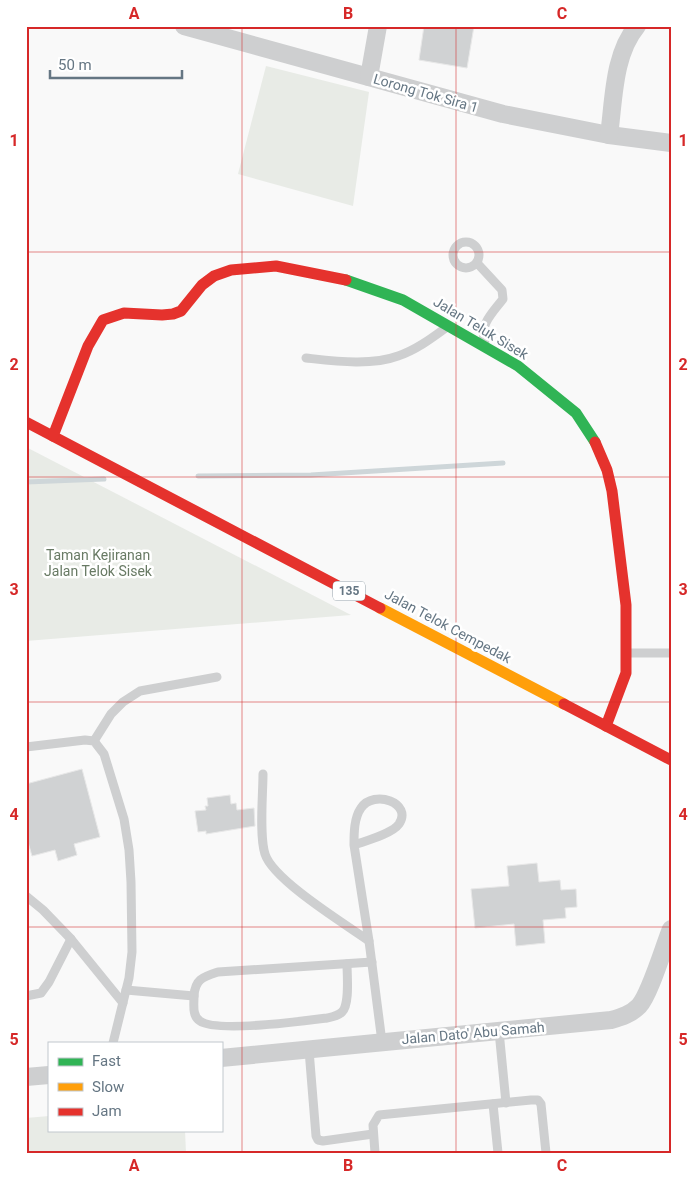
<svg xmlns="http://www.w3.org/2000/svg" width="697" height="1179" font-family="Roboto,sans-serif">
  <style>
    .green { fill: #e8ebe6 }
    .lines { fill: none; stroke-linecap: round; stroke-linejoin: round }
    .stream { stroke: #ced6d9; stroke-width: 5 }
    .building { fill: #d0d2d3; stroke: #e8e8e8 }
    .lane { stroke: #cecfd0; stroke-width: 9 }
    .street { stroke: #cecfd0; stroke-width: 18 }
    .fast { stroke: #30b455; stroke-width: 11 }
    .slow { stroke: #ff9f0a; stroke-width: 11 }
    .jam { stroke: #e5322d; stroke-width: 11 }
    .grid { fill: none; stroke: #d62828; stroke-width: 1; stroke-opacity: 0.55 }
    .labels { text-anchor: middle; stroke-width: 5; stroke-linejoin: round; paint-order: stroke }
    .shield { fill: #fff; stroke: #939fa8; stroke-width: 1 }
    .shield-label { font-size: 12px; font-weight: bold; fill: #657683 }
    .street-label { font-size: 14px; fill: #657683; stroke: #fff }
    .park-label { font-size: 14px; fill: #687a64; stroke: #fff }
    .neatline { fill: none; stroke: #d62828; stroke-width: 2 }
    .grid-label { font-size: 16px; text-anchor: middle; font-weight: bold; fill: #d62828 }
  </style>
  <rect width="100%" height="100%" fill="#f9f9f9"/>
  <g class="green">
    <path d="M 266,66 L 369,92 L 353,206 L 238,174 Z"/>
    <path d="M 26,447 L 351,615 L 26,641 Z"/>
    <path d="M 49,1116 L 49,1130 L 185,1130 L 186,1153 L 26,1153 L 26,1118 Z"/>
  </g>
  <g class="lines">
    <g class="stream">
      <path d="M 198,476 L 311,475 L 503,463"/>
      <path d="M 26,482 L 104,479"/>
    </g>
  </g>
  <g class="building">
    <path d="M 424,26 L 474,26 L 467,68 L 419,60 Z"/>
    <path d="M 82,769 L 100,837 L 74,844 L 77,855 L 58,861 L 55,850 L 32,856 L 26,835 L 26,784 Z"/>
    <path d="M 230,795 L 231,804 L 236,803 L 237,810 L 254,808 L 255,826 L 206,834 L 206,831 L 198,832 L 195,811 L 206,810 L 205,806 L 208,806 L 207,798 Z"/>
    <path d="M 537,863 L 539,882 L 560,880 L 561,890 L 576,889 L 577,907 L 565,908 L 566,918 L 543,920 L 545,943 L 516,946 L 514,924 L 475,928 L 471,889 L 509,886 L 507,866 Z"/>
  </g>
  <g class="lines">
    <g class="lane">
      <circle cx="466" cy="255" r="13"/>
      <path d="M 477,263 L 502,290 L 503,299 C 494,311 478,326 485,341"/>
      <path d="M 306,358 C 334,361 371,366 398,356 C 416,350 432,338 447,327"/>
      <path d="M 627,653 L 671,653"/>
      <path d="M 94,741 L 111,714 L 123,702 L 140,691 L 217,677"/>
      <path d="M 26,747 L 85,740 L 94,741 L 104,754 L 124,819 L 129,850 L 131,882 L 132,952 L 129,978 L 113,1043"/>
      <path d="M 263,774 C 263,793 259,836 265,854 C 273,880 345,924 369,941"/>
      <path d="M 354,845 C 365,841 392,834 399,824 C 413,803 374,789 361,808 C 354,818 354,833 354,845 L 369,941 L 382,1042"/>
      <path d="M 26,896 L 43,910 L 71,939 L 123,1003"/>
      <path d="M 126,990 L 194,996 C 195,979 203,977 218,972 L 372,962"/>
      <path d="M 26,996 L 41,993 L 49,982 L 71,939"/>
      <path d="M 194,996 C 194,1005 192,1016 200,1021 C 216,1033 304,1021 327,1018 C 332,1017 338,1016 342,1012 C 350,1004 347,976 347,964"/>
      <path d="M 499,1031 L 506,1103"/>
      <path d="M 309,1050 L 316,1136 L 318,1140 L 323,1141 L 373,1134"/>
      <path d="M 493,1104 L 498,1153"/>
      <path d="M 375,1153 L 373,1125 L 379,1115 L 531,1100 L 538,1100 L 541,1104 L 546,1153"/>
    </g>
    <g class="street">
      <path d="M 184,26 L 503,114 L 609,135 L 671,143"/>
      <path d="M 369,77 L 378,26"/>
      <path d="M 609,135 C 614,100 613,55 637,26"/>
      <path d="M 221,1058 L 611,1020 C 622,1017 631,1014 639,1006 C 650,994 664,946 671,929"/>
      <path d="M 26,1077 L 49,1075"/>
    </g>
    <path class="fast" d="M 346,280 L 403,300 L 518,366 L 576,413 L 595,442"/>
    <path class="slow" d="M 380,608 L 564,704"/>
    <g class="jam">
      <path d="M 26,422 L 380,608"/>
      <path d="M 53,436 L 88,346 L 103,320 L 124,313 L 162,315 L 173,314 L 181,311 L 202,285 L 214,276 L 231,270 L 276,266 L 346,280"/>
      <path d="M 595,442 L 607,470 L 612,491 L 626,605 L 626,673 L 606,726"/>
      <path d="M 564,704 L 671,760"/>
    </g>
  </g>
  <path class="grid" d="M 242,26 L 242,1153M 456,26 L 456,1153M 26,252 L 671,252M 26,477 L 671,477M 26,702 L 671,702M 26,927 L 671,927"/>
  <g class="labels">
    <rect class="shield" x="333" y="581.5" width="32" height="19" rx="4"/>
    <g class="shield-label">
      <text x="349" y="595">135</text>
    </g>
    <g class="street-label">
      <text transform="translate(426 93) rotate(16)" y="5">Lorong Tok Sira 1</text>
      <text transform="translate(481 328) rotate(31)" y="5">Jalan Teluk Sisek</text>
      <text transform="translate(448 626) rotate(28)" y="5">Jalan Telok Cempedak</text>
      <text transform="translate(473 1033) rotate(-5)" y="5">Jalan Dato' Abu Samah</text>
    </g>
    <g class="park-label">
      <text x="98" y="560">Taman Kejiranan<tspan x="98" dy="16">Jalan Telok Sisek</tspan></text>
    </g>
  </g>
  <rect width="697" height="1179" fill="none" stroke="#ffffff" stroke-width="55"/>
  <rect x="48" y="1042" width="175" height="90" fill="#ffffff" stroke="#c1c8cd"/>
  <rect x="58" y="1058" width="25" height="8" fill="#30b455" stroke="#c1c8cd"/>
  <text x="92" y="1066" font-size="15" fill="#657683">Fast</text>
  <rect x="58" y="1083" width="25" height="8" fill="#ff9f0a" stroke="#c1c8cd"/>
  <text x="92" y="1092" font-size="15" fill="#657683">Slow</text>
  <rect x="58" y="1108" width="25" height="8" fill="#e5322d" stroke="#c1c8cd"/>
  <text x="92" y="1116" font-size="15" fill="#657683">Jam</text>
  <path d="M50 70v8h132v-8" fill="none" stroke="#657683" stroke-width="2.5"/>
  <text x="58" y="70" font-size="15" fill="#657683" stroke="#ffffff" stroke-width="4" paint-order="stroke">50 m</text>
  <rect x="28" y="28" width="642" height="1124" class="neatline"/>
  <g class="grid-label">
    <text x="134" y="19">A</text>
    <text x="348" y="19">B</text>
    <text x="562" y="19">C</text>
    <text x="14" y="146">1</text>
    <text x="683" y="146">1</text>
    <text x="14" y="370">2</text>
    <text x="683" y="370">2</text>
    <text x="14" y="595">3</text>
    <text x="683" y="595">3</text>
    <text x="14" y="820">4</text>
    <text x="683" y="820">4</text>
    <text x="14" y="1045">5</text>
    <text x="683" y="1045">5</text>
    <text x="134" y="1171">A</text>
    <text x="348" y="1171">B</text>
    <text x="562" y="1171">C</text>
  </g>
</svg>
